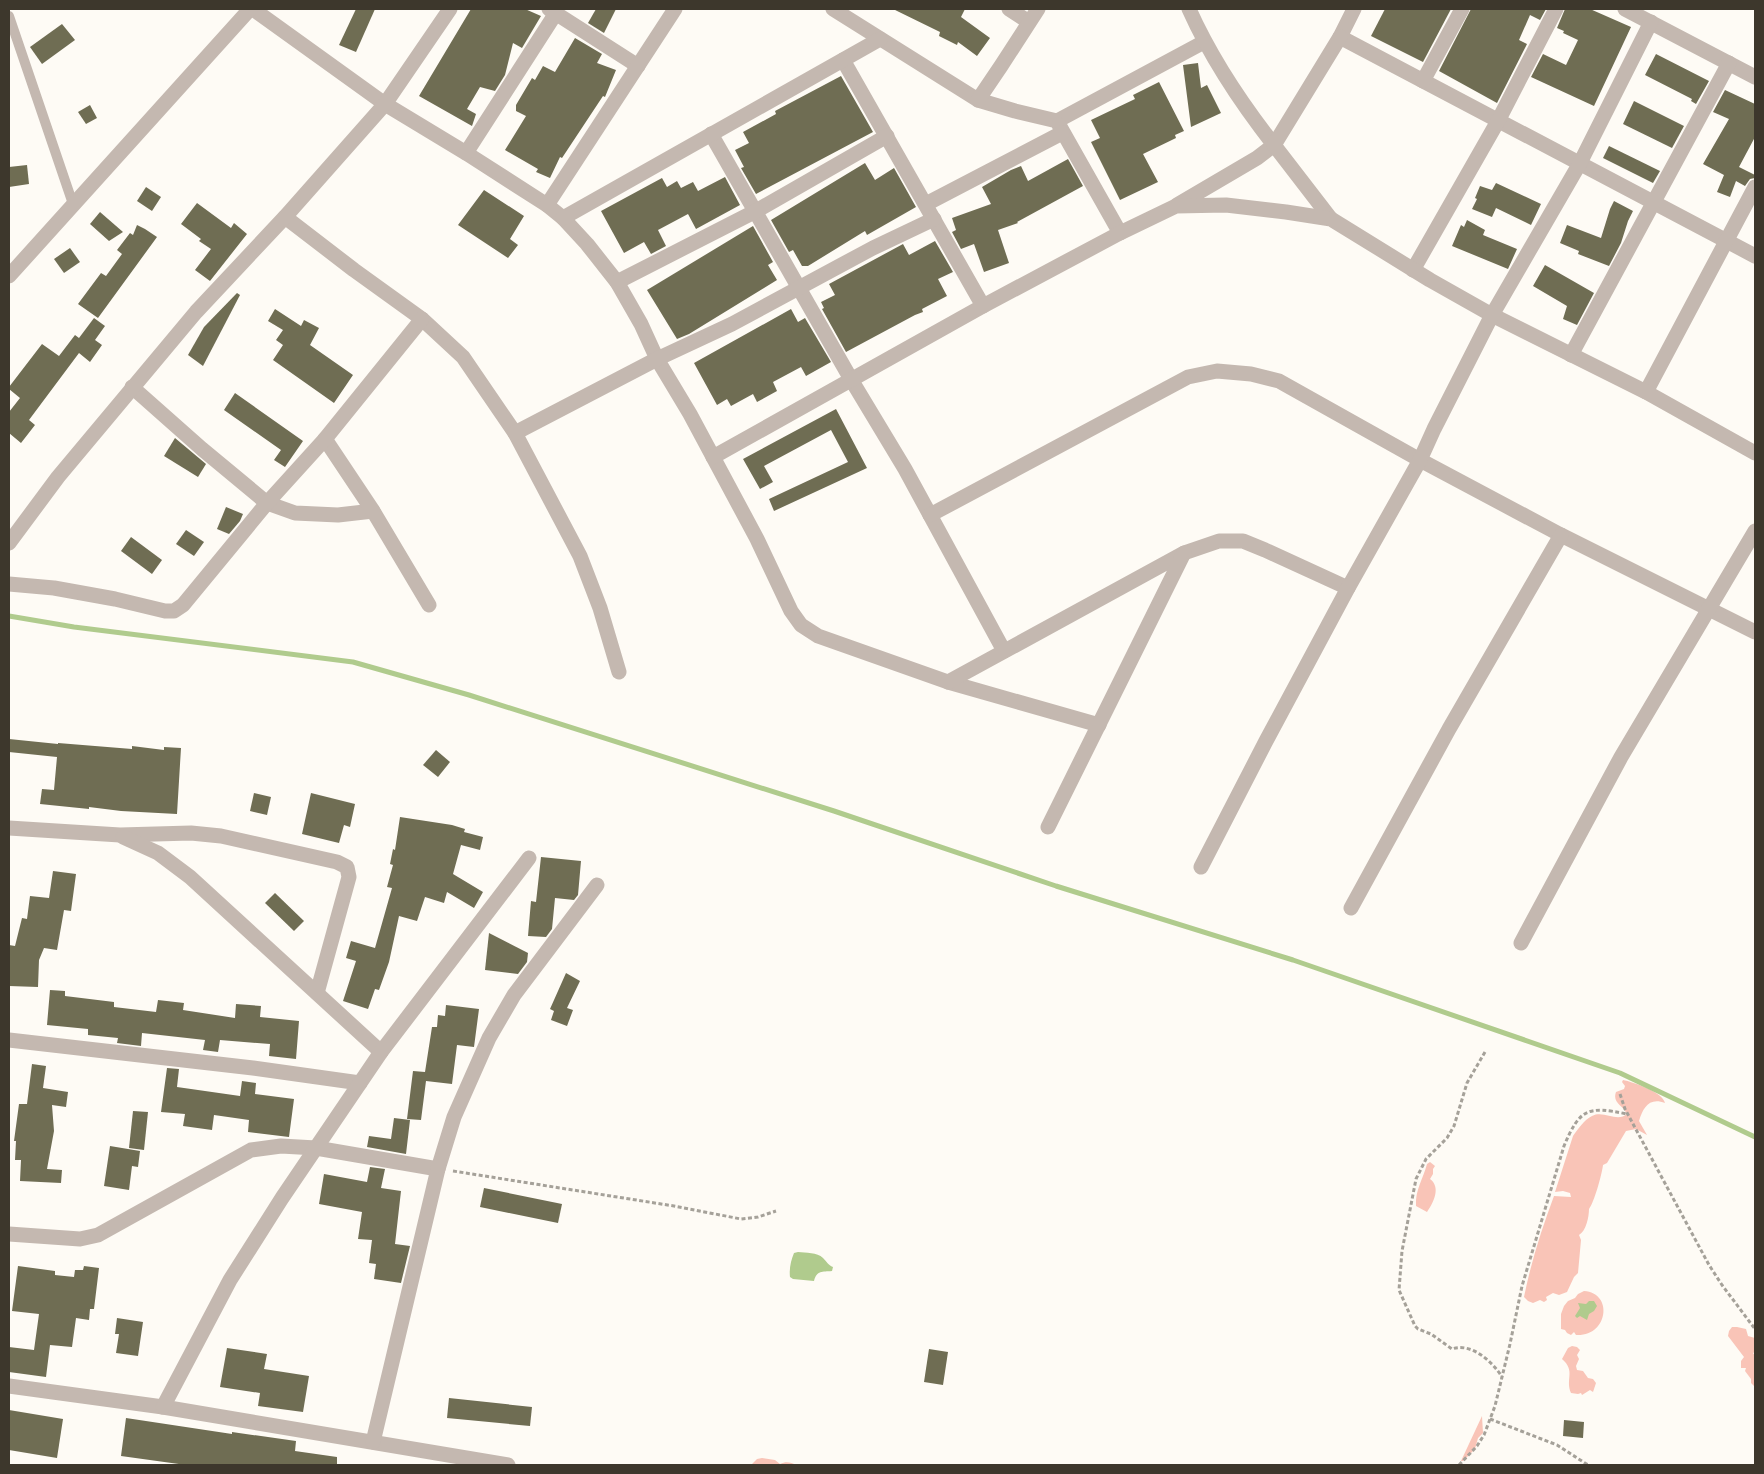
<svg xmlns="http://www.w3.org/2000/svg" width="1764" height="1474" font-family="'PT Sans Narrow',sans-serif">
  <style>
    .green { fill: #f9c4b7 }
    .water { fill: #b0cb8d }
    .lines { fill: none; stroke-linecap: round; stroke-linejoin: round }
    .stream { stroke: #b0cb8d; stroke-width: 5 }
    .building { fill: #6f6d53 }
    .path { stroke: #a5a199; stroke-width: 3; stroke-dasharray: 4 2.5; stroke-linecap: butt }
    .service { stroke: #c4b8b0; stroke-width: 10 }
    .minor { stroke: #c4b8b0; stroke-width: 15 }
  </style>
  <rect width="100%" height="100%" fill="#fefbf5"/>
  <g class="green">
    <path d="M 1623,1080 C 1633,1082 1663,1092 1665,1103 C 1649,1097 1643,1108 1639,1121 L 1647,1135 L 1636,1129 L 1626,1131 L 1607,1163 L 1603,1165 C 1602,1174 1594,1203 1589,1209 C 1589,1217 1586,1231 1579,1235 L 1581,1240 L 1578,1273 L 1574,1277 L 1567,1292 L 1559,1295 L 1553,1293 L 1546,1297 L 1547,1300 L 1544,1302 L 1540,1300 L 1533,1303 L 1528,1301 L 1524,1297 C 1531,1262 1542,1228 1554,1196 L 1571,1197 L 1570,1193 L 1563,1191 L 1555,1192 L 1573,1136 C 1578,1129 1584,1120 1592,1116 C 1604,1110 1617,1123 1627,1114 C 1623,1105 1612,1103 1616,1092 L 1624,1089 L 1625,1086 L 1622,1082 Z"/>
    <path d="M 1430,1162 L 1435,1166 L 1433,1169 L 1433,1174 L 1430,1179 C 1441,1187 1434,1202 1427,1212 L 1416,1206 C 1415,1190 1423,1179 1427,1164 Z"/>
    <path d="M 1584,1291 C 1614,1293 1608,1337 1576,1335 L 1574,1332 L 1571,1335 L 1567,1333 L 1565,1330 L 1561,1329 L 1561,1314 L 1564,1306 L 1568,1301 L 1575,1298 L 1578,1294 Z"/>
    <path d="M 1732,1327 L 1737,1327 L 1746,1329 L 1748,1336 L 1755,1338 L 1755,1352 L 1753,1353 L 1755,1356 L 1755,1387 L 1751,1383 L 1751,1379 L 1745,1371 L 1746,1368 L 1741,1368 L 1741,1361 L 1744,1357 L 1728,1336 L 1729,1331 Z"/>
    <path d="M 1572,1346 L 1577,1347 L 1580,1350 L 1577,1355 L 1579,1359 L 1576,1366 L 1577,1370 L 1583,1371 L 1588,1378 L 1593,1379 L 1596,1383 L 1593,1392 L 1590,1390 L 1582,1395 L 1581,1393 L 1578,1394 L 1571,1393 C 1565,1379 1576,1371 1562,1359 L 1568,1348 Z"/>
    <path d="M 1482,1416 L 1483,1433 L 1478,1438 L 1475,1449 L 1463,1461 L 1461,1461 Z"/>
    <path d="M 762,1458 L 775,1460 L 780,1464 C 786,1461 790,1462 797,1465 L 751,1465 L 757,1459 Z"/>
  </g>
  <g class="water">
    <path d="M 798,1252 C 806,1253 817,1252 823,1258 C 827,1262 828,1265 833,1267 L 832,1271 C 822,1272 817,1270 814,1281 L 793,1279 L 790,1277 C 789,1269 791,1260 794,1253 Z"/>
    <path d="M 1589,1301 L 1594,1301 L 1597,1306 L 1594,1311 L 1589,1314 L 1587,1320 L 1580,1316 L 1577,1318 L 1575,1316 L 1580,1308 L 1578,1303 L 1586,1304 Z"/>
  </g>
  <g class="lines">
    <path class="stream" d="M 9,616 L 74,627 L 353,662 L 469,695 L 834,811 L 1056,886 L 1293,960 L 1620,1073 L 1755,1137"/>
  </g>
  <g class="building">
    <path d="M 356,9 L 375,9 L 356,52 L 339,45 Z"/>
    <path d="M 471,9 L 525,9 L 541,16 L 522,48 L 513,43 L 505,75 L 495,91 L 480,87 L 467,109 L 476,114 L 472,126 L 419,96 Z"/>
    <path d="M 596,9 L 616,9 L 604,33 L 588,23 Z"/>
    <path d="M 893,9 L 965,9 L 961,17 L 990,38 L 977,56 L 958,42 L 957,45 L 939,36 L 940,32 Z"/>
    <path d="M 1385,9 L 1451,9 L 1423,62 L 1371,36 Z"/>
    <path d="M 1471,9 L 1546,9 L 1540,20 L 1530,15 L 1519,40 L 1527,44 L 1497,103 L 1439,71 Z"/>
    <path d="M 1565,9 L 1590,9 L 1631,27 L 1594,106 L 1531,77 L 1543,54 L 1566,65 L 1578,40 L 1563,33 L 1564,31 L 1557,28 Z"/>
    <path d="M 62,24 L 75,40 L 42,64 L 30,47 Z"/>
    <path d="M 575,38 L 602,54 L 597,63 L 616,70 L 605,97 L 603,96 L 562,158 L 560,157 L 550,178 L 536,172 L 538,169 L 505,150 L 526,116 L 516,111 L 516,105 L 532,78 L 535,80 L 543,66 L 555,72 Z"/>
    <path d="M 1656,54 L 1709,81 L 1696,104 L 1691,101 L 1692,99 L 1645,75 Z"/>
    <path d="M 1198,63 L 1201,88 L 1207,85 L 1221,113 L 1191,127 L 1183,65 Z"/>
    <path d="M 841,76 L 873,132 L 756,194 L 741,168 L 744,167 L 735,150 L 749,143 L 743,132 L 776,114 L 775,111 Z"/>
    <path d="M 1159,82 L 1184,131 L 1175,135 L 1176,138 L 1143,154 L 1158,182 L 1120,200 L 1091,142 L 1100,138 L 1091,120 L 1135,99 L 1133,95 Z"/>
    <path d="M 1725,90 L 1755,104 L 1755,137 L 1739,167 L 1755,175 L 1755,178 L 1750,179 L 1745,186 L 1736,181 L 1730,197 L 1717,192 L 1724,175 L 1703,164 L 1729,119 L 1713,112 Z"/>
    <path d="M 1634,101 L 1684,126 L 1672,148 L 1623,124 Z"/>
    <path d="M 90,105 L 97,118 L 86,124 L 78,112 Z"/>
    <path d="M 1609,146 L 1660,171 L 1653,183 L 1603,158 Z"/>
    <path d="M 1068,159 L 1083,186 L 1017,222 L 1018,223 L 998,230 L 1009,263 L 984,272 L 974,244 L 961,249 L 952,232 L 956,230 L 952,218 L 991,204 L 982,187 L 1011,170 L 1021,166 L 1028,181 Z"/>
    <path d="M 865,163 L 875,180 L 894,168 L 916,207 L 867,235 L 865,231 L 808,266 L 802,266 L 793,250 L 789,252 L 771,220 Z"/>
    <path d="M 27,165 L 29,184 L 9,187 L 9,167 Z"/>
    <path d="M 725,177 L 740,205 L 696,229 L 688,214 L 658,230 L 666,246 L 651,254 L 644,242 L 624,253 L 601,211 L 662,178 L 667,187 L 677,181 L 681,188 L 693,182 L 698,191 Z"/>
    <path d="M 1496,183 L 1541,204 L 1531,225 L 1496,208 L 1492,217 L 1472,209 L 1477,199 L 1475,198 L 1480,186 L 1492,190 Z"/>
    <path d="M 146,187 L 161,197 L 152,211 L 137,201 Z"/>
    <path d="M 484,190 L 524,216 L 510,239 L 518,245 L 508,258 L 458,225 Z"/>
    <path d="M 1614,201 L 1633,211 L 1628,221 L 1621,243 L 1609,266 L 1578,254 L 1579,251 L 1560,243 L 1567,225 L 1601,238 L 1610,209 Z"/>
    <path d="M 197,203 L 231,228 L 234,223 L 247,234 L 210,281 L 195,270 L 211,249 L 199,241 L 201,239 L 181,224 Z"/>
    <path d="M 100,212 L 123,232 L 109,241 L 90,224 Z"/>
    <path d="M 1467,220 L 1485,230 L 1483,235 L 1517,249 L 1508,269 L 1452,246 L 1461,225 L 1464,227 Z"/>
    <path d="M 137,225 L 145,229 L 157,237 L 98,318 L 78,304 L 101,273 L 106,276 L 122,254 L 117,250 L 130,233 L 133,235 Z"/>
    <path d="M 753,226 L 773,262 L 768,265 L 777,280 L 689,334 L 677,339 L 647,290 Z"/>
    <path d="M 935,241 L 953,272 L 938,279 L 947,296 L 922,309 L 923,312 L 915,315 L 846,352 L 822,309 L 824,308 L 821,302 L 835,295 L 829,284 L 903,244 L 909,255 Z"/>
    <path d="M 70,248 L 80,262 L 64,273 L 54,259 Z"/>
    <path d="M 1545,265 L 1594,293 L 1577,325 L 1563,319 L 1567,306 L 1533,286 Z"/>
    <path d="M 237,293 L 240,295 L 203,366 L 188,355 L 204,327 Z"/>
    <path d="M 275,309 L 301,326 L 304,320 L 319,328 L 310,345 L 353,375 L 334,403 L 273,360 L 283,345 L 276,340 L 283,330 L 268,321 Z"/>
    <path d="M 791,309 L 798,322 L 805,318 L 831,362 L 806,376 L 801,367 L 773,382 L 777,391 L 757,402 L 753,394 L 731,406 L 727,399 L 717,405 L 694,363 Z"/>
    <path d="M 94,318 L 105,326 L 95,340 L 102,345 L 90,362 L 79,353 L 29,420 L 35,425 L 21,443 L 9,433 L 9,412 L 20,398 L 9,389 L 9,387 L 42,344 L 59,356 L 75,335 L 79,338 Z"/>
    <path d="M 235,393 L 303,441 L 285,467 L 274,460 L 281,450 L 224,410 Z"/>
    <path d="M 836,409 L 867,468 L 774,511 L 769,499 L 848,462 L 831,430 L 764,466 L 773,482 L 760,489 L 743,459 Z"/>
    <path d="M 175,438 L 206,464 L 198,477 L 164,456 Z"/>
    <path d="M 226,507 L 243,514 L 240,521 L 229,534 L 217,529 Z"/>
    <path d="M 186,530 L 204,542 L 194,556 L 176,544 Z"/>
    <path d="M 131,537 L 162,560 L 152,574 L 121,551 Z"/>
    <path d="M 9,739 L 58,744 L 58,743 L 132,749 L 132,746 L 164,750 L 164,747 L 181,748 L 177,814 L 121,811 L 89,807 L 89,809 L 40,804 L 42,789 L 54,790 L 57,757 L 9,752 Z"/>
    <path d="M 436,750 L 450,762 L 438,777 L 423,765 Z"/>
    <path d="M 254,793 L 271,797 L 267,815 L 250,811 Z"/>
    <path d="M 311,793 L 355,804 L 350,827 L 344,825 L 339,843 L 302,834 Z"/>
    <path d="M 400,817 L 452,825 L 465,829 L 464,832 L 483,837 L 480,850 L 461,845 L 453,874 L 483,892 L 474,908 L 447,892 L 444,903 L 425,897 L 417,921 L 399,916 L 389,962 L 379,990 L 375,989 L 368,1009 L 343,1001 L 356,961 L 346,958 L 351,941 L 375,948 L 392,888 L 387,887 L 393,865 L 390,864 L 393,849 L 395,850 Z"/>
    <path d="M 541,857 L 581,861 L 578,895 L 574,900 L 555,898 L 552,929 L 546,937 L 528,936 L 531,901 L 536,902 Z"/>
    <path d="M 53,871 L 76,874 L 71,911 L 64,910 L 57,950 L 44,948 L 39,960 L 38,987 L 9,986 L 9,945 L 15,946 L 22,918 L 27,919 L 30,896 L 49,898 Z"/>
    <path d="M 275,893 L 304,921 L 294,931 L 265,903 Z"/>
    <path d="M 489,933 L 528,953 L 527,962 L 518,974 L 485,970 Z"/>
    <path d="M 566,973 L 580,981 L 567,1008 L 573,1010 L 567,1026 L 551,1020 L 554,1011 L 550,1009 Z"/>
    <path d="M 50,990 L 65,991 L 65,996 L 114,1002 L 114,1007 L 156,1012 L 158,1000 L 184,1003 L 183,1010 L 235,1018 L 236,1004 L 261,1006 L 260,1017 L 299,1021 L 296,1059 L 269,1056 L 270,1044 L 220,1040 L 218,1052 L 203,1050 L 205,1040 L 142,1033 L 141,1046 L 117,1043 L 118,1038 L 88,1035 L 88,1029 L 47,1025 Z"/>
    <path d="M 446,1005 L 479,1009 L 474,1047 L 457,1045 L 452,1084 L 426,1081 L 421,1120 L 407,1119 L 413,1071 L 425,1072 L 432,1027 L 437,1027 L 438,1015 L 445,1016 Z"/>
    <path d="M 32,1064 L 46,1066 L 43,1088 L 68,1092 L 66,1107 L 52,1105 L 54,1131 L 47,1169 L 62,1170 L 61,1183 L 20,1181 L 21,1160 L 15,1160 L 16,1141 L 14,1141 L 19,1104 L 27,1104 Z"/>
    <path d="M 167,1068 L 179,1069 L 177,1087 L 240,1096 L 242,1081 L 256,1083 L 255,1094 L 294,1099 L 289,1137 L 248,1132 L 249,1120 L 214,1115 L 212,1130 L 183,1126 L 185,1114 L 161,1112 Z"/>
    <path d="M 133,1111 L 148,1112 L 144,1150 L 129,1148 Z"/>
    <path d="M 394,1118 L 410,1120 L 406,1154 L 367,1147 L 369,1136 L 391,1139 Z"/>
    <path d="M 110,1146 L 140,1151 L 138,1167 L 132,1166 L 129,1190 L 104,1186 Z"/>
    <path d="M 370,1167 L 385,1169 L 381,1188 L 401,1191 L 395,1244 L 410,1246 L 401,1283 L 374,1279 L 376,1264 L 369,1263 L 372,1240 L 358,1239 L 362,1212 L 319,1204 L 324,1174 L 367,1182 Z"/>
    <path d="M 484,1188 L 562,1204 L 558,1223 L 480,1207 Z"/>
    <path d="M 18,1266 L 55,1271 L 55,1275 L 74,1277 L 75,1270 L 83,1270 L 84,1266 L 99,1268 L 94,1309 L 90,1309 L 89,1320 L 76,1318 L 72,1347 L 50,1345 L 46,1377 L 9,1372 L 9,1347 L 34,1350 L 39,1314 L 12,1311 Z"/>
    <path d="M 117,1318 L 143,1322 L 138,1356 L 116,1353 L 119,1334 L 115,1334 Z"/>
    <path d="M 227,1348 L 267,1354 L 264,1369 L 309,1376 L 303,1412 L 258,1406 L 260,1393 L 220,1387 Z"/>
    <path d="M 929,1349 L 948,1352 L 943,1385 L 924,1382 Z"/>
    <path d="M 449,1398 L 532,1407 L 530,1426 L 447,1418 Z"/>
    <path d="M 9,1410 L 63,1419 L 57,1458 L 9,1450 Z"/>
    <path d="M 126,1418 L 232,1434 L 232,1432 L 296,1441 L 295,1451 L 337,1457 L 337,1465 L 186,1465 L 121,1456 Z"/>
    <path d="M 1564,1420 L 1584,1422 L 1583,1438 L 1563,1436 Z"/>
  </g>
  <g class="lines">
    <g class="path">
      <path d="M 1485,1052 L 1467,1083 L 1454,1126 L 1447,1138 L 1426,1159 L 1416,1179 L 1402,1251 L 1399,1290 L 1415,1326 L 1418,1329 L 1431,1334 L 1452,1349 C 1471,1342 1493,1362 1502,1377"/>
      <path d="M 1620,1094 L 1625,1109 L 1709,1265 L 1722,1285 L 1755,1329"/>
      <path d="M 453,1171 L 674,1206 L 741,1219 L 758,1217 L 776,1211"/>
      <path d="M 1490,1419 L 1557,1445 L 1588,1465"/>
      <path d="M 1459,1465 L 1477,1446 L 1484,1435 L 1495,1406 L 1510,1344 L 1522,1286 L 1564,1146 C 1580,1108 1588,1106 1627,1114"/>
    </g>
    <path class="service" d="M 9,16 L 73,204"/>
    <g class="minor">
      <path d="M 253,9 L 385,104 L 466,153 L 547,205 L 563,218 L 587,244 L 617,282 L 641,324 L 657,359 L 690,414 L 757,539 L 791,611 L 801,625 L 818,636 L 948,682 L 1099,725"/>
      <path d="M 549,9 L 638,66"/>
      <path d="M 833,9 L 978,100 L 1015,111 L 1057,121 L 1204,42"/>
      <path d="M 1009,9 L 1029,22"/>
      <path d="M 1354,9 L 1340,37 L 1755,256"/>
      <path d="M 1625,9 L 1755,77"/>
      <path d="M 843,60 L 983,306"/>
      <path d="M 1423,81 L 1462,9"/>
      <path d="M 978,100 L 1001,66 L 1038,9"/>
      <path d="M 1059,125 L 1120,233"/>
      <path d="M 711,134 L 852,381 L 905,469 L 1004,651"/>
      <path d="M 466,153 L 556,13"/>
      <path d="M 926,204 L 1062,133"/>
      <path d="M 547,205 L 675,9"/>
      <path d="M 1177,205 L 1257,158 L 1274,145 C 1241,103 1211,58 1189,9"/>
      <path d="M 285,217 L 354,270 L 422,319 L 463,357 L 515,433 L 580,556 L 600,608 L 619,672"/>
      <path d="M 563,218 L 880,39"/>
      <path d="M 1331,219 L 1274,145 L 1340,37"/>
      <path d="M 1413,270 L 1498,121 L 1556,9"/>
      <path d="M 9,276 L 250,9"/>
      <path d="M 617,282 L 756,211 L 887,136"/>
      <path d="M 1571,355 L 1729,63"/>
      <path d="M 132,387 L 202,449 L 267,503 L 295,513 L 338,515 L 373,511"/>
      <path d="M 1646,392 L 1755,187"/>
      <path d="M 515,433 L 657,359 L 732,324 L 873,248 L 934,219"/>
      <path d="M 325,439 L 373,511 L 429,605"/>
      <path d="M 713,457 L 983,306 L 1120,233 L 1176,206 L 1226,205 L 1286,212 L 1331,219 L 1430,280 L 1492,315 L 1646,392 L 1755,453"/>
      <path d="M 930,515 L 1188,377 L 1217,371 L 1251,374 L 1279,381 L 1420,460 L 1561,535 L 1755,632"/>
      <path d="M 9,543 L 58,477 L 196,312 L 285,217 L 385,104 L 450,9"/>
      <path d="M 9,584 L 54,588 L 115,599 L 165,611 L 174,611 L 183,605 L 267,503 L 325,439 L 422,319"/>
      <path d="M 948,682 L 1184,553 L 1219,541 L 1243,541 L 1265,550 L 1348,588"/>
      <path d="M 1048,827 L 1184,553"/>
      <path d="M 9,828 L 120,835 L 191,833 L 221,836 L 337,862 L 347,867 L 349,877 L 317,993"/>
      <path d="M 123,837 L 158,853 L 190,877 L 381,1052"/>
      <path d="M 1201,867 L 1266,741 L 1348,588 L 1420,460 L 1434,429 L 1492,315 L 1580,163 L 1651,22"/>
      <path d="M 1351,908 L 1449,729 L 1561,535"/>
      <path d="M 1521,943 L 1621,757 L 1755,531"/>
      <path d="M 9,1040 L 253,1068 L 360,1083"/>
      <path d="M 9,1234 L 80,1239 L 98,1235 L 251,1150 L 281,1146 L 316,1148 L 438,1169"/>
      <path d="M 9,1386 L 163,1407 L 508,1465"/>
      <path d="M 163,1407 L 230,1280 L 282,1198 L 381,1052 L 529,858"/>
      <path d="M 373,1442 L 438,1169 L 454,1117 L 489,1038 L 514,995 L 597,885"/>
    </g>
  </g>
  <rect width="1764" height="1474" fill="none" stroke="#3d372c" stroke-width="20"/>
</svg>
